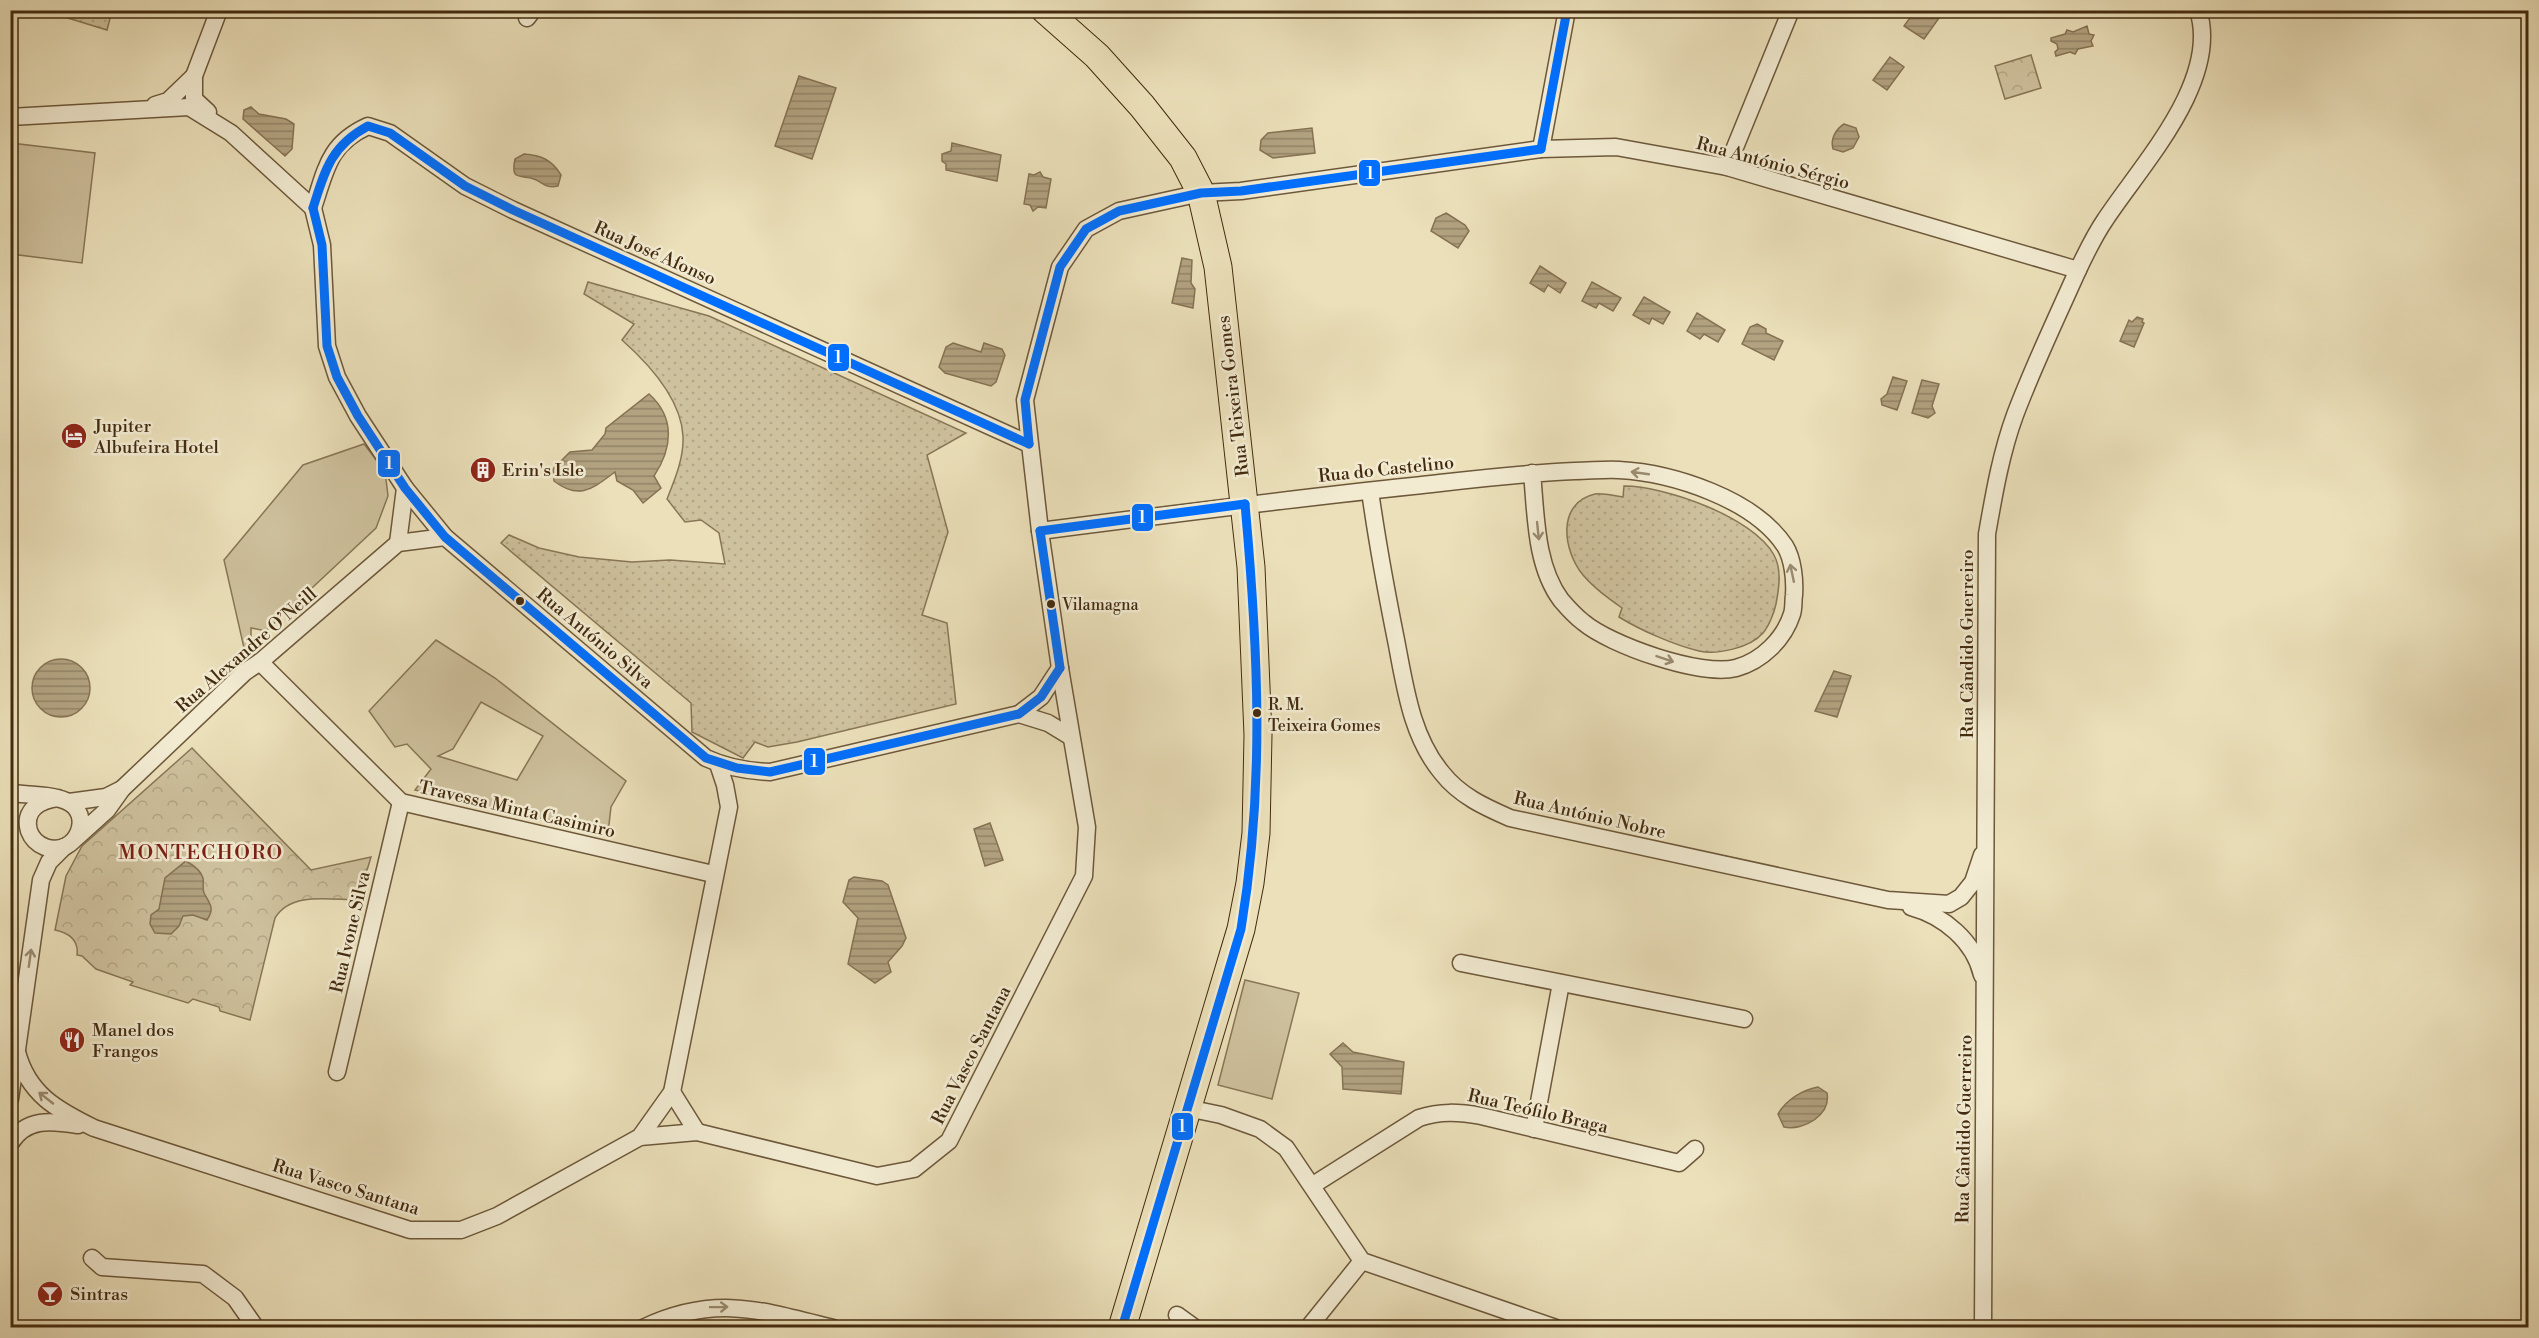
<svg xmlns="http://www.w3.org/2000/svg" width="2539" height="1338" font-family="'Libre Bodoni',serif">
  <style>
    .grass { fill: url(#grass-dots); stroke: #887656; stroke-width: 1.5 }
    .forest { fill: url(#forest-crowns); stroke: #887656; stroke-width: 1.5 }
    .garden { fill: #cec19d; stroke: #887656; stroke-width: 1.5; fill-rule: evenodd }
    .water { fill: url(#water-rules); stroke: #867253; stroke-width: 1.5 }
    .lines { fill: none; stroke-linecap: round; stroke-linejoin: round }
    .minor-casing { stroke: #6d583a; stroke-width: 19 }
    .primary-casing { stroke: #432b0f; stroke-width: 29 }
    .minor { stroke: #f2ebd2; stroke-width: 16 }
    .primary { stroke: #ebe0ba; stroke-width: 27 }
    .bus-1-casing { stroke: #f2ebd2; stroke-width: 14 }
    .bus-1 { stroke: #006fff; stroke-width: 9 }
    .oneway { stroke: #9a8b70 }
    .bus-dot { fill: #432b0f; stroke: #f2ebd2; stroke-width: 2 }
    .labels { text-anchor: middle; stroke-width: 5; stroke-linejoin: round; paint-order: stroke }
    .bus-label { font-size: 16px; fill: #432b0f; stroke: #f2ebd2; text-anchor: start }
    .street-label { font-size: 18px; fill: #432b0f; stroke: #f2ebd2 }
    .poi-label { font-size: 18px; fill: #432b0f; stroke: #f2ebd2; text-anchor: start }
    .neighbourhood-label { font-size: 20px; letter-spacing: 1.5px; fill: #7a1f14; stroke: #f2ebd2 }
    .line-badge { stroke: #f2ebd2; stroke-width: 2 }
    .badge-label { font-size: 16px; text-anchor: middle; font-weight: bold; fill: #fff }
  </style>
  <defs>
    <pattern id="grass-dots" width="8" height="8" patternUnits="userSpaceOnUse" patternTransform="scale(1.5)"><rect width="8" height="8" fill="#cec19d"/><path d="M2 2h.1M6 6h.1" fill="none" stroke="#b2a686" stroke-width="1.8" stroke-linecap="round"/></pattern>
    <pattern id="forest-crowns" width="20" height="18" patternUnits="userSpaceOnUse" patternTransform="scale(1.5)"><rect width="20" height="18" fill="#cec19d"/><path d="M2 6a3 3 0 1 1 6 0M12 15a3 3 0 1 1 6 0" fill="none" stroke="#b2a686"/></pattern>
    <pattern id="water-rules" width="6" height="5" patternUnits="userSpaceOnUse" patternTransform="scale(1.5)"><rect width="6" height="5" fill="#b2a280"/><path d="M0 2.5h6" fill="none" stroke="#928467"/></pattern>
  </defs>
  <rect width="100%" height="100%" fill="#ebe0ba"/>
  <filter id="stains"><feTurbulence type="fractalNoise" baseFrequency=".00333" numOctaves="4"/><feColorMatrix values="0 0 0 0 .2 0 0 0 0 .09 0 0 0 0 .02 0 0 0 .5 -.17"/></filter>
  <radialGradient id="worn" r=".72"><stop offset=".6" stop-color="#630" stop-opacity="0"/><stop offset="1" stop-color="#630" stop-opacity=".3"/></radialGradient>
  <g class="grass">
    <path d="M 45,11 L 112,10 L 112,11 L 107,30 Z"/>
    <path d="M 588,282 L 709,316 L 966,433 L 927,455 L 948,532 L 922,615 L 947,623 L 956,704 L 797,742 L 768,747 L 755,742 L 743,758 L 692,732 L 691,703 L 501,543 L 509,535 L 539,548 L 579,557 L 632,562 L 670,560 L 725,564 L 719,533 L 701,520 L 685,522 L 667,499 C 675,479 684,458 683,436 C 681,398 649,364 622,340 L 634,324 L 584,294 Z"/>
    <path d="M 1624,486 C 1665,486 1753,517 1774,555 C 1782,570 1779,588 1776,604 C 1774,613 1769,626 1763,633 C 1750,648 1717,655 1699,651 C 1674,645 1640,630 1619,617 L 1622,608 C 1608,598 1594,588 1583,575 C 1563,551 1556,503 1595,494 C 1603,493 1615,496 1623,497 Z"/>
  </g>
  <g class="forest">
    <path d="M 2031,55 L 2041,88 L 2005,99 L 1995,66 Z"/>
    <path d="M 192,748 L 311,870 L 371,857 L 358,900 C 331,900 291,891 275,918 L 250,1020 L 220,1011 L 219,1007 L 193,999 L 188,1003 L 130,985 L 133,982 L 96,969 L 82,956 L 77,955 C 79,940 69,933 55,930 L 66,876 L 82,846 Z"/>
  </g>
  <g class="garden">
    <path d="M 11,143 L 95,153 L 82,263 L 11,254 Z"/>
    <path d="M 364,444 L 385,471 L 388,496 L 376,528 L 266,631 L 251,628 L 251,647 L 244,648 L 224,560 L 303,465 Z"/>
    <path d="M 436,640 L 495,678 L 626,781 L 611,807 L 608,833 L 415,790 L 431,769 L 407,744 L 395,747 L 369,711 ZM 481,702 L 543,736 L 517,780 L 438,756 L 453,749 Z"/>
    <path d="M 1245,980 L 1299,993 L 1272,1099 L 1218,1085 Z"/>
  </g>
  <g class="water">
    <path d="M 1915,11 L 1944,11 L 1924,39 L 1904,26 Z"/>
    <path d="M 2087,26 L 2089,34 L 2094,35 L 2091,41 L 2093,46 L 2078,49 L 2075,54 L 2070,52 L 2056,56 L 2055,52 L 2058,49 L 2057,44 L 2051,41 L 2051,38 L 2065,34 L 2067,30 L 2073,32 Z"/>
    <path d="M 1890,57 L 1904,67 L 1887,90 L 1873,80 Z"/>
    <path d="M 799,76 L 836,88 L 812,159 L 775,146 Z"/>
    <path d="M 251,107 L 259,114 L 286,119 L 294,124 L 292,149 L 285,156 L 243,119 L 244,110 Z"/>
    <path d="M 1844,124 L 1856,128 L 1859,137 L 1853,148 L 1843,152 L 1833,149 C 1830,139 1836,129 1844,124 Z"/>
    <path d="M 1312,128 L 1315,153 L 1273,158 L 1260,150 L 1261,140 L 1268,133 Z"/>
    <path d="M 952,143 L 1001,155 L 997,181 L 946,170 L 946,164 L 942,161 L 942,154 L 951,151 Z"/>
    <path d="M 524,154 C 541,155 552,160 561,175 L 558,186 C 546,189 544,183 534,179 C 521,174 510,182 515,159 Z"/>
    <path d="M 1040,172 L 1043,177 L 1051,179 L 1046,208 L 1038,207 L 1033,211 L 1030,205 L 1024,204 L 1029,174 L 1034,175 Z"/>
    <path d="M 1446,213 L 1465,225 L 1469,231 L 1458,248 L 1431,231 L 1436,218 Z"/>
    <path d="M 1182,258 L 1192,260 L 1191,283 L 1195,289 L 1193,308 L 1172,303 Z"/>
    <path d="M 1540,266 L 1566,283 L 1560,293 L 1548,285 L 1544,292 L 1530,283 Z"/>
    <path d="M 1592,282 L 1621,298 L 1613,311 L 1599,303 L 1596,308 L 1582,301 Z"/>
    <path d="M 1644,297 L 1670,312 L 1663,324 L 1652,318 L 1649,324 L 1633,315 Z"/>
    <path d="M 1697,313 L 1725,330 L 1718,342 L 1704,334 L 1700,339 L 1687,331 Z"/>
    <path d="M 2137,317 L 2143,319 L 2142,322 L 2144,323 L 2134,347 L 2120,341 L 2129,320 L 2132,322 Z"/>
    <path d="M 1757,324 L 1766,329 L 1766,333 L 1783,341 L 1774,360 L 1742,344 L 1750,327 Z"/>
    <path d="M 953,343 L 981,352 L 984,343 L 1002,349 L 1005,355 L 996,382 L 991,386 L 945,373 L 939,367 L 946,347 Z"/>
    <path d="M 1893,377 L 1907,381 L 1897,410 L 1882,405 L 1881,399 L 1887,394 Z"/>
    <path d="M 1922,380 L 1939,384 L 1932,406 L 1935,413 L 1928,418 L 1912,413 Z"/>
    <path d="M 649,394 C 676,418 672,449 654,476 L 661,488 L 643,503 L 633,490 L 617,481 L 615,472 C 593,488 580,501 554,481 L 553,469 L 570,452 L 592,450 L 605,434 L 606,428 Z"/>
    <circle cx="61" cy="688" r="29"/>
    <path d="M 1834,671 L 1851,676 L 1837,717 L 1815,711 Z"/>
    <path d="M 990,823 L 1003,860 L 985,866 L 974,829 Z"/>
    <path d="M 186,861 C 193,865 201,870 203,878 C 204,884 202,888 204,893 C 210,904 215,908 207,920 L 193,915 L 183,916 L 179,926 L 171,934 L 155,933 L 150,924 L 151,915 L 159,909 L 165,878 Z"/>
    <path d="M 854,877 L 882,881 L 888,885 L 906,938 L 902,946 L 888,962 L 891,972 L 875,983 L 848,964 L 858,918 L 843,902 L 849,880 Z"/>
    <path d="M 1343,1043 L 1353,1052 L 1404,1062 L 1401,1094 L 1343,1089 L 1342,1067 L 1330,1054 Z"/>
    <path d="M 1818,1087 L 1827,1093 C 1831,1115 1804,1131 1784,1127 L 1778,1114 C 1786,1100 1802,1090 1818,1087 Z"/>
  </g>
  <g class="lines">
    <g class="minor-casing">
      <g id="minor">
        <path d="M 527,18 L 533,10"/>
        <path d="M 155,105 L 168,101 L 194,76"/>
        <path d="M 208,112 L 194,99 L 194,76 L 219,10"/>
        <path d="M 10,117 L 189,107 L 231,133 L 313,208"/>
        <path d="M 1541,149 L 1567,10"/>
        <path d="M 1727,167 L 1791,10"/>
        <path d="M 313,208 L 322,245 L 327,346 L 337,377 L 358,416 L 405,488 L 445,537 L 706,758 C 725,767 748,771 770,772 L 1019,714 L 1041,697 L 1060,668"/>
        <path d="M 313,208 C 326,170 328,144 368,126 L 390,133 L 465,186 L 513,210 L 1029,444"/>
        <path d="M 1370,491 C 1377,541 1386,590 1396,640 C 1405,686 1411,736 1442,773 C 1460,796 1485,807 1510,818 L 1888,900 L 1949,904 L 1961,897 L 1973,882 L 1982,855"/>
        <path d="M 1040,531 C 1164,515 1288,499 1413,486 C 1467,480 1521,473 1575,471 C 1590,471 1605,469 1619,470 C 1673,473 1754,499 1785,546 C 1793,559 1795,580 1794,595 C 1793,601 1794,608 1792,614 C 1784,639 1762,661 1736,668 C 1701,677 1610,645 1583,622 C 1575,616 1567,607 1561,600 C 1535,565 1536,514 1532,473"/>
        <path d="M 398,543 L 405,488"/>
        <path d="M 260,662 L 401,802 L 713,874"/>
        <path d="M 1019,714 L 1048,723 L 1071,737"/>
        <path d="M 10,793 C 28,795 50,794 66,801 C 95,813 77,858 45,847 C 37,844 32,839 29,831 C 23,810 40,800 58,798"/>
        <path d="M 69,802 L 106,797 L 122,789"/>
        <path d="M 76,838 L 107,810 L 122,789 L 245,672 L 260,662 L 398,543 L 445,537"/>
        <path d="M 1911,907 C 1944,916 1974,941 1982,975"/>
        <path d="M 1461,963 L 1744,1019"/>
        <path d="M 17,1052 C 28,1094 57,1110 94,1128 L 410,1230 L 461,1230 L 497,1216 L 640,1137 L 697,1132 L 877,1176 L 914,1169 L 949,1141 L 1084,876 L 1087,827 L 1060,668 L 1040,531 L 1025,400 L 1060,267 L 1086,229 L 1119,211 L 1201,193 L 1241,191 L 1541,149 L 1616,147 L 1727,167 L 2078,270"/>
        <path d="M 337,1072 L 401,802"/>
        <path d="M 672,1092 L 697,1132"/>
        <path d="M 10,1099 L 41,880 L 49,862 L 64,847"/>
        <path d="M 1187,1108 L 1221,1115 L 1260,1129 L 1286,1148 L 1362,1261 L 1556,1328"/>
        <path d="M 1534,1129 L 1561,983"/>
        <path d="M 640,1137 L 672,1092 L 729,807 L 725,785 L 718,764"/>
        <path d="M 10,1144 C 26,1117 52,1121 78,1125"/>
        <path d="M 1313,1185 L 1419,1118 C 1440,1111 1459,1112 1481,1116 L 1679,1163 L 1695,1149"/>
        <path d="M 92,1258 L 102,1267 L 203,1274 L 235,1298 L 256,1328"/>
        <path d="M 1177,1315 L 1195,1328"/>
        <path d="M 643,1328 C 714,1294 761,1310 833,1328"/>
        <path d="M 1308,1328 L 1362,1261"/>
        <path d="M 1983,1328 L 1987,534 C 1994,494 2001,453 2015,415 C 2033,367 2056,319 2077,272 C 2085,255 2094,236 2105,220 C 2141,165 2221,81 2198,10"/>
      </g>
    </g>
    <g class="primary-casing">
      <path id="primary" d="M 1045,10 L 1097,56 L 1142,106 L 1183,158 L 1201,193 L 1218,267 L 1251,567 L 1258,735 L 1256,833 L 1250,883 L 1241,929 L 1122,1328"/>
    </g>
    <use href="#minor" class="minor"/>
    <use href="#primary" class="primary"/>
    <g class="bus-1-casing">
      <g id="bus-1">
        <path d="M 1541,149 L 1567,10"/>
        <path d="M 313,208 L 322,245 L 327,346 L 337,377 L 358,416 L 405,488 L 445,537 L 706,758 L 737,768 L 770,772 L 1019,714 L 1041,697 L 1060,668"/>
        <path d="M 313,208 C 325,170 331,146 368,126 L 390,133 L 465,186 L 513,210 L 1029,444"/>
        <path d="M 1029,444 L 1025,400 L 1060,267 L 1086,229 L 1119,211 L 1201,193 L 1241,191 L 1541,149"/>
        <path d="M 1040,531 L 1245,504"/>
        <path d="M 1040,531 L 1060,668"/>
        <path d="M 1122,1328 L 1241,929 C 1265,784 1258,649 1245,504"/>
      </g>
    </g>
    <use href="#bus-1" class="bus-1"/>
  </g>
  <defs><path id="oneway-shaft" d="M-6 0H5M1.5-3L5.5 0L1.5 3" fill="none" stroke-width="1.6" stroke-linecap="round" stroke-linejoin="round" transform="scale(1.5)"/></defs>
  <g class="oneway">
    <use href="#oneway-shaft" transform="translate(1640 473) rotate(-172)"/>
    <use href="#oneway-shaft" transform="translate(1538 531) rotate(84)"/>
    <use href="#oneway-shaft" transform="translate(1792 573) rotate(-102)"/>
    <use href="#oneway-shaft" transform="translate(1665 659) rotate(19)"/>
    <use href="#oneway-shaft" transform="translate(30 958) rotate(-82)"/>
    <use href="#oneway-shaft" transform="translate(46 1098) rotate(-142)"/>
    <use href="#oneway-shaft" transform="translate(719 1307) rotate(-1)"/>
  </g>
  <defs>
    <g id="hotel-disc" transform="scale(1.35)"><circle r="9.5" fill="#8f2418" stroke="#f2ebd2"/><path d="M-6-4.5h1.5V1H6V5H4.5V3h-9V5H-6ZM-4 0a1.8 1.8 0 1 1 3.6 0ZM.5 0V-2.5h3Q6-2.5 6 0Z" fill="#fff"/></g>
    <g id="building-disc" transform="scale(1.35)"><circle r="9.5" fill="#8f2418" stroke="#f2ebd2"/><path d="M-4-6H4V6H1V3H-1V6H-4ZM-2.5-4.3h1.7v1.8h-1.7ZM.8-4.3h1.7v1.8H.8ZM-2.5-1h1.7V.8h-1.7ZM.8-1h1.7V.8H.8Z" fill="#fff"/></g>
    <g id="restaurant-disc" transform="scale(1.35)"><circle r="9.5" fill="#8f2418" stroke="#f2ebd2"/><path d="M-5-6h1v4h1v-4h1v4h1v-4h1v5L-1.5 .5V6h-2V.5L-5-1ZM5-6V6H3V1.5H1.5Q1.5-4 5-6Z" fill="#fff"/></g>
    <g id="bar-disc" transform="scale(1.35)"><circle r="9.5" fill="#8f2418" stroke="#f2ebd2"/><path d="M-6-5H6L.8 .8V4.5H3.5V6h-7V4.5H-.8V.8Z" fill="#fff"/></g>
  </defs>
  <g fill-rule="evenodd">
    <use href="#hotel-disc" x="74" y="436"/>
    <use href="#building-disc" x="483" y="470"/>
    <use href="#restaurant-disc" x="72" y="1040"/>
    <use href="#bar-disc" x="50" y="1294"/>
  </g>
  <g class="bus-dot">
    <circle cx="520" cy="601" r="5"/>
    <circle cx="1051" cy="604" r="5"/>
    <circle cx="1257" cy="713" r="5"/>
  </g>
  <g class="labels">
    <g class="bus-label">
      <text x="1062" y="610">Vilamagna</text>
      <text x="1268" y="710">R. M.<tspan x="1268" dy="21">Teixeira Gomes</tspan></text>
    </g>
    <g class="street-label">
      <text transform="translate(1773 163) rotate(15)" y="6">Rua António Sérgio</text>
      <text transform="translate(655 253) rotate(24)" y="6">Rua José Afonso</text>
      <text transform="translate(1233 396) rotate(-97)" y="6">Rua Teixeira Gomes</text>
      <text transform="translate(1386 469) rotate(-6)" y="6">Rua do Castelino</text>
      <text transform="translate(595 638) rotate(40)" y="6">Rua António Silva</text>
      <text transform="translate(1967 644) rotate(-90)" y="6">Rua Cândido Guerreiro</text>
      <text transform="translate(246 650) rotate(-41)" y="6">Rua Alexandre O’Neill</text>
      <text transform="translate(517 809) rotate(13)" y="6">Travessa Minta Casimiro</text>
      <text transform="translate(1590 815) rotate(13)" y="6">Rua António Nobre</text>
      <text transform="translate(350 932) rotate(-77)" y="6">Rua Ivone Silva</text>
      <text transform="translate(971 1055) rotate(-63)" y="6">Rua Vasco Santana</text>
      <text transform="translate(1538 1111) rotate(13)" y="6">Rua Teófilo Braga</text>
      <text transform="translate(1964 1129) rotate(-89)" y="6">Rua Cândido Guerreiro</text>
      <text transform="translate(346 1187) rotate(17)" y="6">Rua Vasco Santana</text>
    </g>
    <g class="poi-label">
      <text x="94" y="432">Jupiter<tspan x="94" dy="21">Albufeira Hotel</tspan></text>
      <text x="502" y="476">Erin's Isle</text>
      <text x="92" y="1036">Manel dos<tspan x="92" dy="21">Frangos</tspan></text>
      <text x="70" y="1300">Sintras</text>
    </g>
    <g class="neighbourhood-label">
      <text x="201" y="859">MONTECHORO</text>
    </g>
  </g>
  <g class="line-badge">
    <rect x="1358" y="159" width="23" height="28" rx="6" fill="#006fff"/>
    <rect x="827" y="343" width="23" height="29" rx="6" fill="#006fff"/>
    <rect x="377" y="449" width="24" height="29" rx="6" fill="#006fff"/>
    <rect x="1131" y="503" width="23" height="29" rx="6" fill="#006fff"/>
    <rect x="803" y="747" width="23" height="29" rx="6" fill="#006fff"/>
    <rect x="1171" y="1112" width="23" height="29" rx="6" fill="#006fff"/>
  </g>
  <g class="badge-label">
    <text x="1370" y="179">1</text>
    <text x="838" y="363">1</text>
    <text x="389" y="469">1</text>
    <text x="1142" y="523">1</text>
    <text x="814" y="767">1</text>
    <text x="1182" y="1132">1</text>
  </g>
  <rect width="2539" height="1338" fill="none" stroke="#ebe0ba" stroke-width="36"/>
  <rect x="12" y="12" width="2515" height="1314" fill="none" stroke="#432b0f" stroke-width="3"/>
  <rect x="18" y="18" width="2503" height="1302" fill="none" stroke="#432b0f" stroke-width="1.5"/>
  <rect width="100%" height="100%" filter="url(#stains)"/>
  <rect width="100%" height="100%" fill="url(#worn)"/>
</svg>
